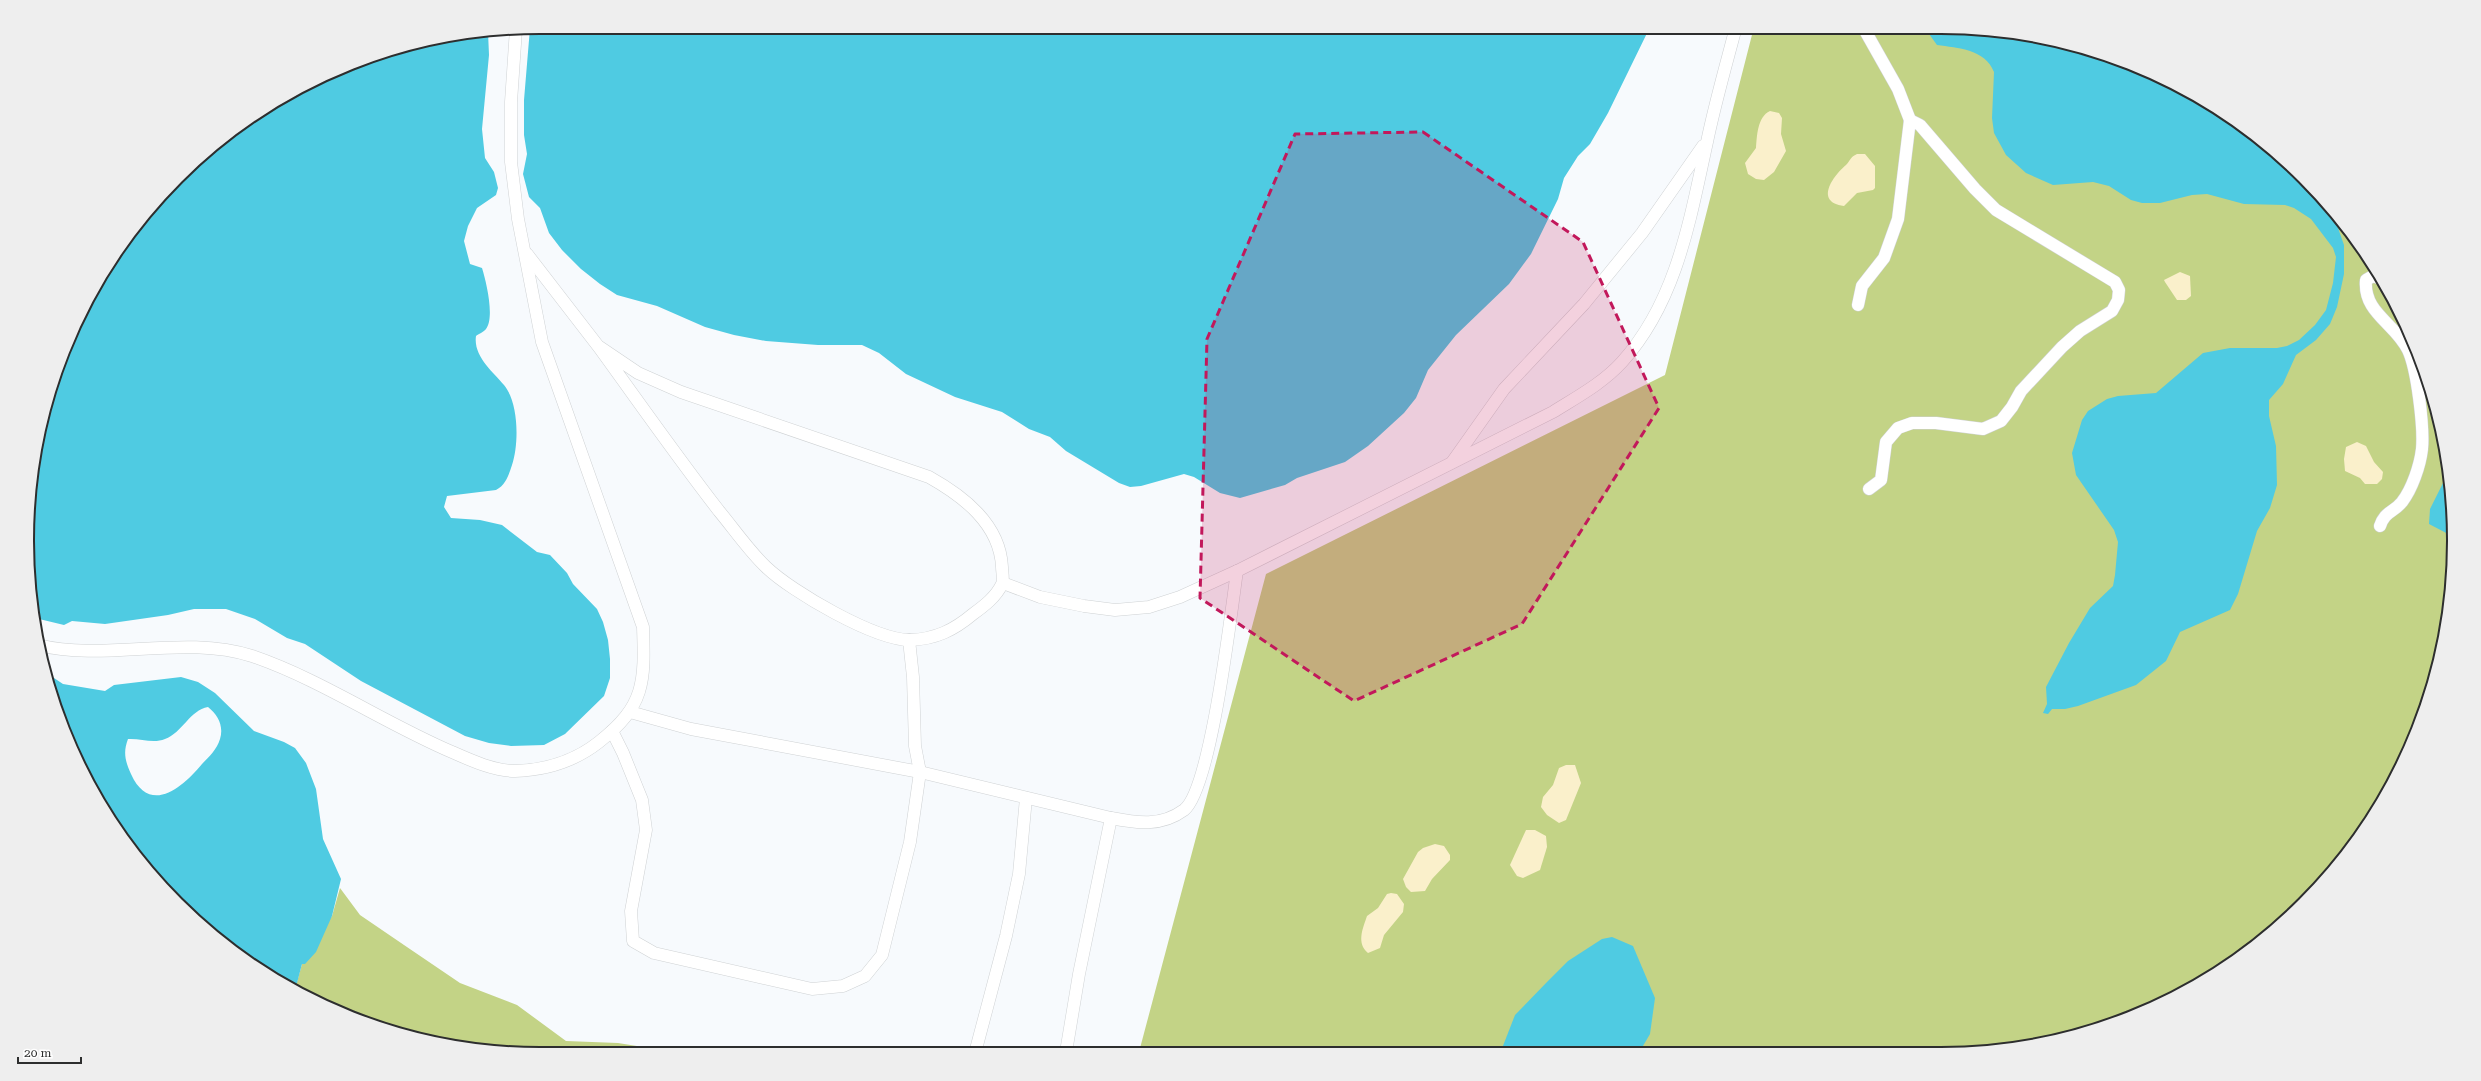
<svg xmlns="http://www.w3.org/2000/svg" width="2481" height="1081" font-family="'Roboto Serif',serif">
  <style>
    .green { fill: #c3d386 }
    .sand { fill: #faf0cb }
    .water { fill: #4fcbe2; fill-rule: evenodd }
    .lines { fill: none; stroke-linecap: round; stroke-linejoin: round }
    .service-casing { stroke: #cfd2d4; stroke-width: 13 }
    .service { stroke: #fff; stroke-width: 12 }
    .marked { fill: #c2185b; fill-opacity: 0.2; stroke: #c2185b; stroke-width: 3; stroke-dasharray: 8 5; stroke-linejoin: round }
    .rim { fill: none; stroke: #2d2e2e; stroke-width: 2 }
  </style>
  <rect width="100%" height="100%" fill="#f7fafd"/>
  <g class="green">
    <path d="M 1754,27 L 1941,27 L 2040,37 L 2106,54 L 2197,96 L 2279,155 L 2348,228 L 2401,314 L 2437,408 L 2453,507 L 2450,608 L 2427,706 L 2367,826 L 2279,927 L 2167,1001 L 2074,1036 L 2008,1050 L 1139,1052 L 1266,574 L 1665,375 Z"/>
    <path d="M 340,888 L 360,915 L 404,945 L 460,983 L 517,1005 L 566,1041 L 618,1043 L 643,1047 L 655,1054 C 562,1054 465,1058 375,1027 C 347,1017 320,1002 292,989 L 297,982 L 302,964 L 332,916 Z"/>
  </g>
  <g class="sand">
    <path d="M 1770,111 L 1779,113 L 1782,118 L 1781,134 L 1786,151 L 1774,172 L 1764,180 L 1756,179 L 1748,174 L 1745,163 L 1756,148 C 1757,137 1757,117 1770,111 Z"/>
    <path d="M 1857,154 L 1865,154 L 1875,166 L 1875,188 L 1873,190 L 1857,193 L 1844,206 C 1814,202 1833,176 1846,165 C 1851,160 1850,157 1857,154 Z"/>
    <path d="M 2180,272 L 2190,276 L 2191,296 L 2186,300 L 2177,300 L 2165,282 L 2164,280 Z"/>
    <path d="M 2357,442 L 2366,446 L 2374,462 L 2383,472 L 2382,479 L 2377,484 L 2365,484 L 2360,478 L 2345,471 L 2344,459 L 2346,447 Z"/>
    <path d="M 1566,765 L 1575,765 L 1581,783 L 1566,820 L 1559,823 L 1547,815 L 1541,807 L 1543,797 L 1553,785 L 1559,768 Z"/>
    <path d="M 1526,830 L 1535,830 L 1546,836 L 1547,847 L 1540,870 L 1523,878 L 1517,876 L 1510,865 Z"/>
    <path d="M 1435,844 L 1444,846 L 1450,855 L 1450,860 L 1432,879 L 1425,891 L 1411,892 L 1406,887 L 1403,879 L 1418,852 L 1423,848 Z"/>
    <path d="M 1391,893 L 1397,894 L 1404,904 L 1403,912 L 1384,935 L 1380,948 L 1368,953 C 1356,943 1363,928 1367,916 L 1378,908 L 1387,894 Z"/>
  </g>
  <g class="water">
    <path d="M 541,27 L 1650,27 L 1608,113 L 1590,144 L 1578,156 L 1564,178 L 1558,199 L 1531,254 L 1509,284 L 1456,335 L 1428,370 L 1416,398 L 1404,413 L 1368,446 L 1345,462 L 1297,478 L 1285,485 L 1240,498 L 1220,493 L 1194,477 L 1184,474 L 1141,486 L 1130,487 L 1119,483 L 1066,451 L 1050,437 L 1029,429 L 1002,412 L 955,397 L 906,374 L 879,353 L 862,345 L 818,345 L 766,341 L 734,335 L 705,327 L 657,306 L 617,295 L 600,284 L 581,269 L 562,250 L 549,233 L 540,208 L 529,197 L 523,174 L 527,154 L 524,135 L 524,100 L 530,28 Z"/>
    <path d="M 1924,27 L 2040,37 L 2106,54 L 2197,96 L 2279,155 L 2332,211 L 2344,245 L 2344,274 L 2337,307 L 2330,324 L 2316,340 L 2296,355 L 2283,384 L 2269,400 L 2269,416 L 2276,446 L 2277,485 L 2270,508 L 2257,531 L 2238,594 L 2230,610 L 2180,632 L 2166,661 L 2136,685 L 2078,706 L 2065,709 L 2052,709 L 2048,714 L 2043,713 L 2047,704 L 2046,687 L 2069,643 L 2090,608 L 2113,586 L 2115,575 L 2118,542 L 2114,530 L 2076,475 L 2072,453 L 2082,420 L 2088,411 L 2107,399 L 2118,396 L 2156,393 L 2203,353 L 2230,348 L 2277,348 L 2287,346 L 2299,340 L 2315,325 L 2326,310 L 2333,283 L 2336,257 L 2333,248 L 2311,219 L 2294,208 L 2285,205 L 2244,204 L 2207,194 L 2192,195 L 2160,203 L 2142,203 L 2131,200 L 2109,186 L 2093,182 L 2053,185 L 2026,173 L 2006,155 L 1994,133 L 1992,118 L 1994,72 C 1985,49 1958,48 1937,45 Z"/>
    <path d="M 488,32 L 489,55 L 482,129 L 485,158 L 494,172 L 498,188 L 496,195 L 477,208 L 468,226 L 464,241 L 470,264 L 482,268 C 486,281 495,317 486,329 C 484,332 478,334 476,336 C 473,356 493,372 504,385 C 519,403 519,444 512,465 C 509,474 506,485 496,490 L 447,496 L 444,507 L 451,518 L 480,520 L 502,525 L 537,552 L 550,555 L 567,573 L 573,584 L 597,609 L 603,622 L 608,640 L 610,659 L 610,678 L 604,696 L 565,734 L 544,745 L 511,746 L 489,743 L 465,736 L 361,681 L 305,644 L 287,638 L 255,619 L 226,609 L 194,609 L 168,615 L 105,624 L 72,621 L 64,625 L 35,618 L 27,540 L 37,441 L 54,375 L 96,284 L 154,202 L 202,154 L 284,96 L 375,54 L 441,37 Z"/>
    <path d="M 2448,477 L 2453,507 L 2452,536 L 2429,524 L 2430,509 L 2445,479 Z"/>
    <path d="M 181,677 L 198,682 L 215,693 L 254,731 L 284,742 L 295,748 L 306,763 L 316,789 L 323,839 L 341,879 L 332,916 L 316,952 L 305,964 L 302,964 L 297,983 L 292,989 L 202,927 L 154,879 L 96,797 L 54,706 L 48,681 L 54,678 L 63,684 L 105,691 L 114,685 ZM 208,707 C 218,715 224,726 220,739 C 217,749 209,757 202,764 C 183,787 150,816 131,774 C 125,761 123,752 128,739 C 140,738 153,744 165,739 C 182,733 190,710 208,707 Z"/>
    <path d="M 1612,937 L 1633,946 L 1655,998 L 1650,1034 L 1640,1051 L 1501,1051 L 1515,1015 L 1547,982 L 1568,961 L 1602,939 Z"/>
  </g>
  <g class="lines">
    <g class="service-casing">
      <g id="service">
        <path d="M 527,254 L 598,346 L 638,373 L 681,392 L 929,477 C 963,496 1000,524 1002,567 C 1002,572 1004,580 1002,584 C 996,597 984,606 973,614 C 954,630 936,639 910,640 C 875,640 792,592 766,567 C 749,551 734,529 719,511 C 677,457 638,401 598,346"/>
        <path d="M 2379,278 L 2373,276 L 2366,280 C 2363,313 2395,323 2408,350 C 2417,369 2424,427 2422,449 C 2420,466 2412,489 2402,502 C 2393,513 2385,511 2380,526"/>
        <path d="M 1858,305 L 1862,286 L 1884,258 L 1898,219 L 1910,120 L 1898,89 L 1863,27"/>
        <path d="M 1453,461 L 1504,389 L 1584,304 L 1642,233 L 1703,146"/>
        <path d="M 1869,489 L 1881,480 L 1886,442 L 1898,428 L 1912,423 L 1936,423 L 1983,429 L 2001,421 L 2012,407 L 2021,391 L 2062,347 L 2080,331 L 2112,311 L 2118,300 L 2119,290 L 2115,282 L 1996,210 L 1975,189 L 1920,125 L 1910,120"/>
        <path d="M 1003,583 L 1040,597 L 1084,606 L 1115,610 L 1149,607 L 1180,597 L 1237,571 L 1553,412 C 1577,397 1603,383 1622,362 C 1677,301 1690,219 1707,142 C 1715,103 1726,65 1736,27"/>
        <path d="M 38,645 C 107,662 183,634 252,656 C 322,680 384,723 452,752 C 470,760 494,771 515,771 C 545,770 575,761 599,742 C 645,706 645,682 643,627 L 542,342 L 518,219 L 511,162 L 511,102 L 516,29"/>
        <path d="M 630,712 L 691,729 L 920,772 L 1111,818 C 1137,823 1161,827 1184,810 C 1211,789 1231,612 1237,571"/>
        <path d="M 612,731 L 623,753 L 642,800 L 646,830 L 631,911 L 633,941 L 654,953 L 812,989 L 843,986 L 865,976 L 882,955 L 910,842 L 920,772 L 915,746 L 913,677 L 909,640"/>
        <path d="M 1066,1052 L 1079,974 L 1111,818"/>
        <path d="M 975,1053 L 1006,936 L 1019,874 L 1026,798"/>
      </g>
    </g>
    <use href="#service" class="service"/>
  </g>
  <path class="marked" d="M 1423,132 L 1583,242 L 1659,408 L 1522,624 L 1354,701 L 1200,598 L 1207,339 L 1295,134 Z"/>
  <path d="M0 0H2481V1081H0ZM540 34H1941A506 506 0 0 1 2447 540V541A506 506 0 0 1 1941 1047H540A506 506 0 0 1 34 541V540A506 506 0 0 1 540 34Z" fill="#eee" fill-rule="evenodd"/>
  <path class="rim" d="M540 34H1941A506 506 0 0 1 2447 540V541A506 506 0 0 1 1941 1047H540A506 506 0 0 1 34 541V540A506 506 0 0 1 540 34Z"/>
  <path d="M18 1057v6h63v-6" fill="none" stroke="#2d2e2e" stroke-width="2"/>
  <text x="24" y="1057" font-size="12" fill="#2d2e2e" stroke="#ffffff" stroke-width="3" paint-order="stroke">20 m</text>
</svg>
